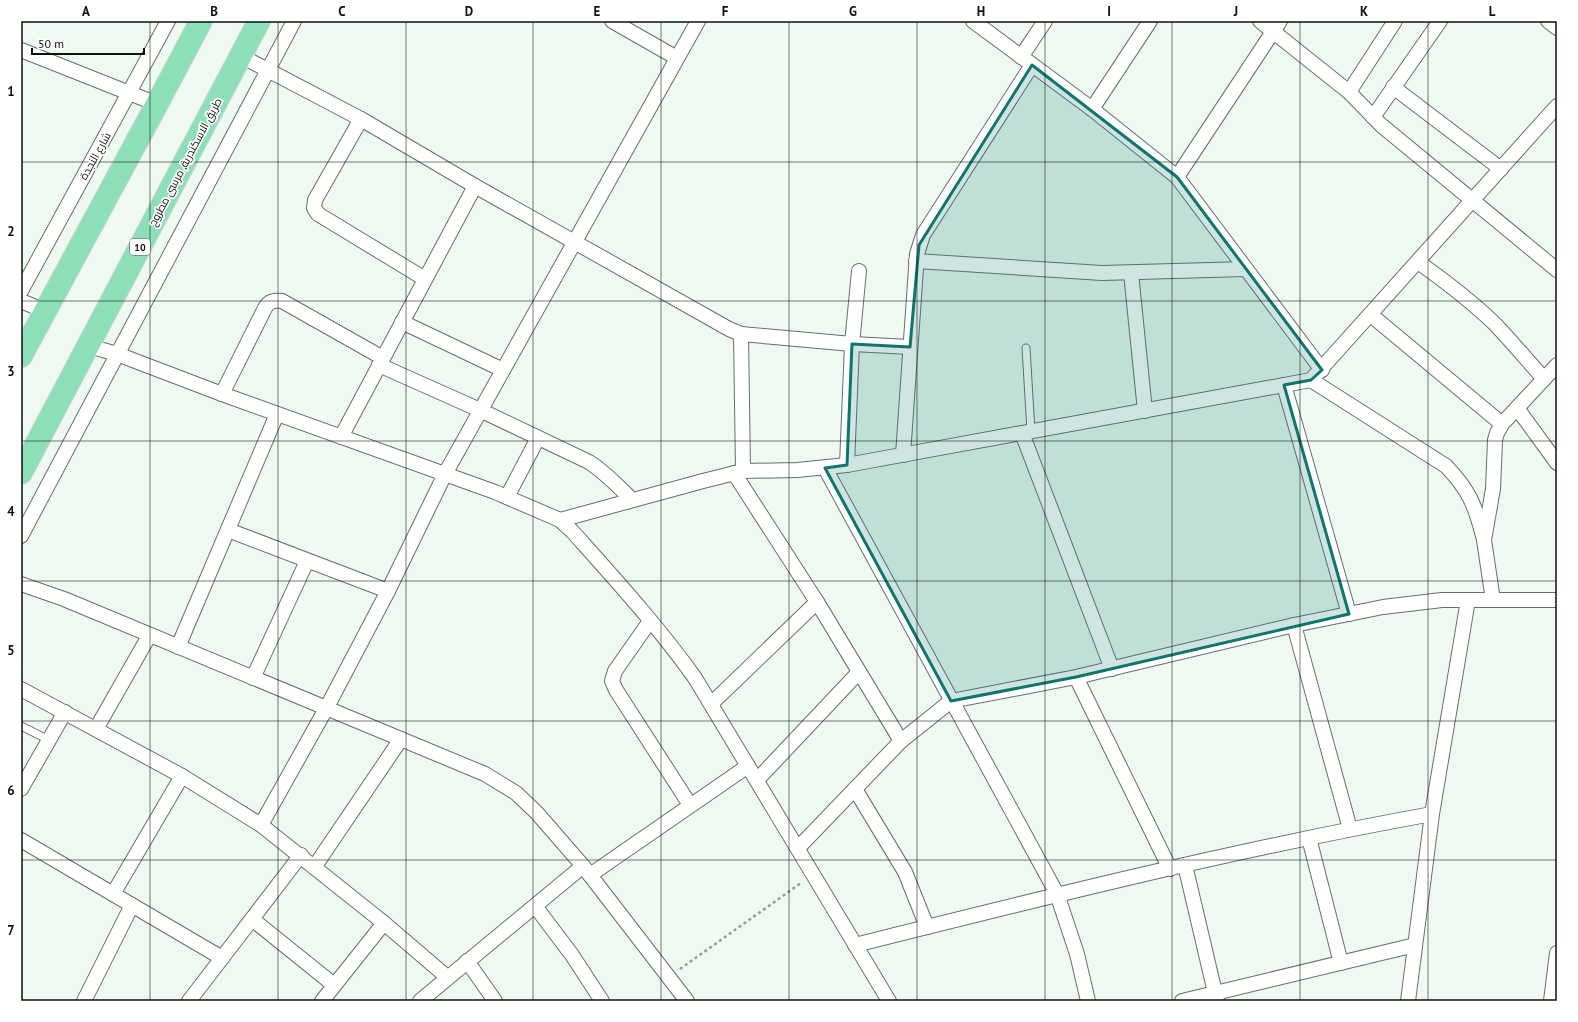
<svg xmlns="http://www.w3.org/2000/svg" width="1578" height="1022" font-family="'PT Sans',Cairo,sans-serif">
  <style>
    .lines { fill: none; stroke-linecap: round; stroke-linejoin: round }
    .lane-casing { stroke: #66706a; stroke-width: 9 }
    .street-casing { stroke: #66706a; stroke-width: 16 }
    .primary-casing { stroke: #d3d4d4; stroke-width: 24 }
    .path { stroke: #949d97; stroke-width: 2.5; stroke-dasharray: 3 3; stroke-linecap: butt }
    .lane { stroke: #fff; stroke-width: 7 }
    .street { stroke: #fff; stroke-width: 14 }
    .primary { stroke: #8ddfb7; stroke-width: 22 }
    .marked { fill: #0f766e; fill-opacity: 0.2; stroke: #0f766e; stroke-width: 3; stroke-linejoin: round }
    .grid { fill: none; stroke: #0d110f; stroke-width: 1; stroke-opacity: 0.55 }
    .labels { text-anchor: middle; stroke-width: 3.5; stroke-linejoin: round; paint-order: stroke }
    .shield { fill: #fff; stroke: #565857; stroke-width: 1 }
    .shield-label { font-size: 10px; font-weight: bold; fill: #0d110f }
    .street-label { font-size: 11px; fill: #0d110f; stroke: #fff }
    .neatline { fill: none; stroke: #0d110f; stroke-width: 1.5 }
    .grid-label { font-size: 13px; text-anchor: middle; font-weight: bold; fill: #0d110f }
  </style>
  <rect width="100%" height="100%" fill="#edf9f1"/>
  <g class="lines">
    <g class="lane-casing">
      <g id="lane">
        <path d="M 1026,348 L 1031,431"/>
        <path d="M 21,726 L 49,740"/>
      </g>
    </g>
    <g class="street-casing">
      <g id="street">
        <path d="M 612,21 L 677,58"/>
        <path d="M 973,21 L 1092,109 L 1177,177 L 1322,370"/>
        <path d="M 1260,21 L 1349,92 L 1381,125 L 1557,270"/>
        <path d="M 1548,21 L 1557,28"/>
        <path d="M 21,50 L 157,104"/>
        <path d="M 241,56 L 361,119 L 475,186 L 729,329 L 741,334 L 852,344 L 910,347"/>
        <path d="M 1021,57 L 1045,21"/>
        <path d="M 1393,87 L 1501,169"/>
        <path d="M 1349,92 L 1395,21"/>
        <path d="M 1092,109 L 1150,21"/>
        <path d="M 1373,117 L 1440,21"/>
        <path d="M 361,119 L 315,200 L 314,208 L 318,214 L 425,279"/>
        <path d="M 1177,177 L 1280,21"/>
        <path d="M 916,261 L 1102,273 L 1246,269"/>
        <path d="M 1418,262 C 1445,281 1471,301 1495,324 C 1512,342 1528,361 1544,379"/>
        <path d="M 1131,273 L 1145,411"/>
        <path d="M 21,291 L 168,21"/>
        <path d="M 21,301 L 45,311"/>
        <path d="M 1371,315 L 1502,424"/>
        <path d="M 402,322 L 503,370"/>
        <path d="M 741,334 L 743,471"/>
        <path d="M 89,346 L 117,354 L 222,394 L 495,492 L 560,520 L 572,531 C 614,578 658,626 695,678 L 889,1001"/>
        <path d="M 379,365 L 480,410 L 589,462 C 606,473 618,486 632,500"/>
        <path d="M 1311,380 L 1446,466 C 1469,490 1475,505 1483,536"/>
        <path d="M 1284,385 L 1349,614"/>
        <path d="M 222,394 L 265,308 C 269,301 274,300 282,301 L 383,358"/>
        <path d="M 1517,408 L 1557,463"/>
        <path d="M 1022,433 L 1112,669"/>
        <path d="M 341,437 L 475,186"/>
        <path d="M 903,455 L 917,254 L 923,235 L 1032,65"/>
        <path d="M 847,465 L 852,344 L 859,271"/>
        <path d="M 825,468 L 1057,894 L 1077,954 L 1088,1001"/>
        <path d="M 734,473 L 817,602 L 901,741"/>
        <path d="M 507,497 L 538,438"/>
        <path d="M 560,520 L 703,481 L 743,471 L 797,470 L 847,465 L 1311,380 L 1557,106"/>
        <path d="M 228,530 L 388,591"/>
        <path d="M 21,536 L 294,21"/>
        <path d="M 21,584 L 64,599 L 485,774 L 516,793 L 537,813 L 583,866 L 687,1001"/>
        <path d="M 1493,600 L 1484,540 L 1493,489 L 1495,440 L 1497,433 L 1502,424 L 1557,365"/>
        <path d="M 650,621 L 615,671 L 612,681 L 616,690 L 690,805"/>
        <path d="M 1294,625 L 1350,829"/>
        <path d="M 178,647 L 277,414"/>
        <path d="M 1076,677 L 1170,869"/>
        <path d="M 253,678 L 307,561"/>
        <path d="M 21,689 L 182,776 L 261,825 L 384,923 L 447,977"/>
        <path d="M 711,704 L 817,602"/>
        <path d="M 96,729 L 149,636"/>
        <path d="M 757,780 L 859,672"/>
        <path d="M 21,789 L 65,712"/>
        <path d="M 855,789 L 905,872 L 927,927"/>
        <path d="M 261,825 L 327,707 L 388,591 L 445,474 L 698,21"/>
        <path d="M 1309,838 L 1341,963"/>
        <path d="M 21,840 L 222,958"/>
        <path d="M 798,848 L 901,741 L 951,701 L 1076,677 L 1294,625 L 1383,607 L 1442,600 L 1557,600"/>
        <path d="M 1185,865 L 1217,1001"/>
        <path d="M 315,866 L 401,739"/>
        <path d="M 590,875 L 748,766"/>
        <path d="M 113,894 L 182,776"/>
        <path d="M 535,906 L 572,955 L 602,1001"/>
        <path d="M 252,919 L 334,985"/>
        <path d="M 855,945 C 1046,897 1238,849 1432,814"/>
        <path d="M 467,961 L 495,1001"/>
        <path d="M 84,1001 L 132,905"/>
        <path d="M 189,1001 L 301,855"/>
        <path d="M 322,1001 L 384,923"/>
        <path d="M 420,1001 L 583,866"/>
        <path d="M 1182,1001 L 1415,945"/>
        <path d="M 1408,1001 L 1432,814 L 1468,600"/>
        <path d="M 1551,1001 L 1557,953"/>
      </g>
    </g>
    <g class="primary-casing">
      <g id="primary">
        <path d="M 21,356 L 157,104 L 201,21"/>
        <path d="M 21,473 L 259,21"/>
      </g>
    </g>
    <path class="path" d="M 680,969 L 801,883"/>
    <use href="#lane" class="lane"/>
    <use href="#street" class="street"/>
    <use href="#primary" class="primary"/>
  </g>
  <path class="marked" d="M 1032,65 L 1177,177 L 1322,370 L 1311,380 L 1284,385 L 1349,614 L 1076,677 L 951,701 L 825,468 L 847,465 L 852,344 L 910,347 L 919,245 Z"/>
  <path class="grid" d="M 150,21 L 150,1001M 278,21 L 278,1001M 406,21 L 406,1001M 533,21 L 533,1001M 661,21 L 661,1001M 789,21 L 789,1001M 917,21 L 917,1001M 1045,21 L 1045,1001M 1172,21 L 1172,1001M 1300,21 L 1300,1001M 1428,21 L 1428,1001M 21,162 L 1557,162M 21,301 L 1557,301M 21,441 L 1557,441M 21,581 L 1557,581M 21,721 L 1557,721M 21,860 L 1557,860"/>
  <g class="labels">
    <rect class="shield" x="130" y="239" width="20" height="16" rx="3"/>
    <g class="shield-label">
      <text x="140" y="251">10</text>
    </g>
    <g class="street-label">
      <text transform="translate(95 156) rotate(-61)" y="4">شارع النجدة</text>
      <text transform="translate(185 162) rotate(-62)" y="4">طريق الاسكندرية, مرسى مطروح</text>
    </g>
  </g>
  <rect width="1578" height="1022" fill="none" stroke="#ffffff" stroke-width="44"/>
  <path d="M32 48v6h112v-6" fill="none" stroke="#0d110f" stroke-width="2"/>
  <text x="38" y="48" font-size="12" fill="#0d110f" stroke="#ffffff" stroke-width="3" paint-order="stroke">50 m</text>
  <rect x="22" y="22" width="1534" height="978" class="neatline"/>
  <g class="grid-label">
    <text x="86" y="16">A</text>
    <text x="214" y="16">B</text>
    <text x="342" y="16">C</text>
    <text x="469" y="16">D</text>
    <text x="597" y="16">E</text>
    <text x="725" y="16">F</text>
    <text x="853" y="16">G</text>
    <text x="981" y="16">H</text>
    <text x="1109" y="16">I</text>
    <text x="1236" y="16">J</text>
    <text x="1364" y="16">K</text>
    <text x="1492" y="16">L</text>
    <text x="11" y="96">1</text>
    <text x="11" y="236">2</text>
    <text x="11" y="376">3</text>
    <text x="11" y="516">4</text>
    <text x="11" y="655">5</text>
    <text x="11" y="795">6</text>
    <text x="11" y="935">7</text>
  </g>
</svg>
